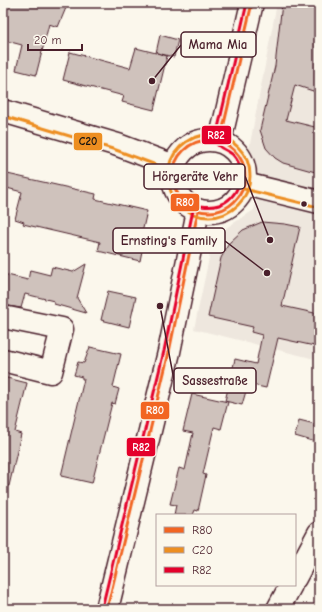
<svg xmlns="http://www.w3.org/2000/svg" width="322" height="612" font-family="'Comic Neue',sans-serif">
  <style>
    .built { fill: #eee7de }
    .building { fill: #cfc2bc; stroke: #4a1f2b }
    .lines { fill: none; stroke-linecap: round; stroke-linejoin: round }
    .minor-casing { stroke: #4a1f2b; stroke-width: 25 }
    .minor { stroke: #fbf7ec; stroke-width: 22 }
    .bus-1-casing { stroke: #fbf7ec; stroke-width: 6 }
    .bus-2-casing { stroke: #fbf7ec; stroke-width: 6 }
    .bus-3-casing { stroke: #fbf7ec; stroke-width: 6 }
    .bus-1 { stroke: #f26522; stroke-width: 3 }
    .bus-2 { stroke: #ed8e20; stroke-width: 3 }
    .bus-3 { stroke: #e4002b; stroke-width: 3 }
    .bus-dot { fill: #4a1f2b; stroke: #fbf7ec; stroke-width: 1.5 }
    .leader { fill: none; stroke: #4a1f2b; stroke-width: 1.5 }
    .callout-dot { fill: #4a1f2b; stroke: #fbf7ec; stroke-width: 1.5 }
    .callout { fill: #fbf7ec; stroke: #4a1f2b; stroke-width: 1.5 }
    .callout-label { font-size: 13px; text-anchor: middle; font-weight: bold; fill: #4a1f2b }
    .line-badge { stroke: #fbf7ec; stroke-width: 1.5 }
    .badge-label { font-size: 11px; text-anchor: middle; font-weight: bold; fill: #fff }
    .pale-badge-label { font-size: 11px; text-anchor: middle; font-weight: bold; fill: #111 }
  </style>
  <rect width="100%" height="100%" fill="#fbf7ec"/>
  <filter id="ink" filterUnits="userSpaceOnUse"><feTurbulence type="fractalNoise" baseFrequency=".025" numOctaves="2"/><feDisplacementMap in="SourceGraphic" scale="8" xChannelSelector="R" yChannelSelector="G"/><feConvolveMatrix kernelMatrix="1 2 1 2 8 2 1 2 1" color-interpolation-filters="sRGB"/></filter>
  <g filter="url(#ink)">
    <path class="built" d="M 277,3 L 319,3 L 319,360 L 194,329 L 212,244 L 226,228 L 254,210 L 262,179 L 248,154 Z"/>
    <g class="building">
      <path d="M 7,3 L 68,3 L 58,27 L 49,24 L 36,75 L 16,70 L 22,45 L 3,40 L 3,17 Z"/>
      <path d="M 282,3 L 319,3 L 319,93 L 295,85 L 286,120 L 319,128 L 319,173 L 283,163 L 275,158 L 266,148 L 260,130 L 275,66 Z"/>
      <path d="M 160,35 L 178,40 L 174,57 L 157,53 L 167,56 L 154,110 L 122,102 L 124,96 L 63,80 L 70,52 L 130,68 L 136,48 L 156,53 Z"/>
      <path d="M 3,173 L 96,194 L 95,199 L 147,211 L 139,246 L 143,246 L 140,261 L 98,251 L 100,242 L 23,224 L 24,222 L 15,219 L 22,192 L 3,187 Z"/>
      <path d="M 262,222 L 285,224 L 300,227 L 282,306 L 319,314 L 319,347 L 278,338 L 266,388 L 248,384 L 242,405 L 225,401 L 235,359 L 256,364 L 262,335 L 251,332 L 253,327 L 208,317 L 221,258 L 229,243 L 243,230 Z"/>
      <path d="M 86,264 L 77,298 L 86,313 L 54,304 L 54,301 L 25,294 L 21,308 L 3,305 L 3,274 L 28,280 L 30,270 L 50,275 L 52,267 L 73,272 Z"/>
      <path d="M 108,291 L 136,297 L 129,327 L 101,320 Z"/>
      <path d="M 90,347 L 121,354 L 113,387 L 119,389 L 115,404 L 112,403 L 92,483 L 61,476 L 84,379 L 82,379 L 82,377 L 74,375 L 78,362 L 84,363 Z"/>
      <path d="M 3,377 L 27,383 L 15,432 L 21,434 L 9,486 L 3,485 Z"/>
      <path d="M 192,394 L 228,402 L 221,429 L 214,427 L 203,474 L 206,475 L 198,511 L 195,510 L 193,515 L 174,515 L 176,505 L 170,504 L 179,468 L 185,470 L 193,433 L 183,431 Z"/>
      <path d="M 299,420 L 315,424 L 314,427 L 319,429 L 319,443 L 295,436 Z"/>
    </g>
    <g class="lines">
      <g class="minor-casing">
        <g id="minor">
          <path d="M 3,111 L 118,145 L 174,166"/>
          <circle cx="209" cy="176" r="36"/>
          <path d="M 220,141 L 252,3"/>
          <path d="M 245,184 L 319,202"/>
          <path d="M 3,317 L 62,329 L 51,372 L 3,360"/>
          <path d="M 295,578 L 319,533"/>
          <path d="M 107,609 L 169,352 L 198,211"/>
          <path d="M 278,609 L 291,585"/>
        </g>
      </g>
      <use href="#minor" class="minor"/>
      <g class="bus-1-casing">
        <g id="bus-1">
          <circle cx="209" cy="176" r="36"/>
          <path d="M 220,141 L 252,3"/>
          <path d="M 107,609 L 169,352 L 198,211"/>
        </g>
      </g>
      <g class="bus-2-casing">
        <g id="bus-2">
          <path d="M 3,116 L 116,150 L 172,171"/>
          <circle cx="209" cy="176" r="41"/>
          <path d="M 244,189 L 318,207"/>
        </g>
      </g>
      <g class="bus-3-casing">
        <path id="bus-3" d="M 102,608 L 164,351 L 193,210 L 197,206 C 204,206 211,208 219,205 C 238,199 248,172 234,156 C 229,150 217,148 215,141 L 247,3"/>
      </g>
      <use href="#bus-1" class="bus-1"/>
      <use href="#bus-2" class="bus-2"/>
      <use href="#bus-3" class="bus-3"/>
    </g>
  </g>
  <circle class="bus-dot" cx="304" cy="204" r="3.5"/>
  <path class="leader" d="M152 81L181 45M270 240L245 176M267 273L225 241M160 306L174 380"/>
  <g class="callout-dot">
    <circle cx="152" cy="81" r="4"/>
    <circle cx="270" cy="240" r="4"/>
    <circle cx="267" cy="273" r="4"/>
    <circle cx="160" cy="306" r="4"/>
  </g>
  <g class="callout">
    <rect x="181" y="32" width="75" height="25" rx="4"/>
    <rect x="144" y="164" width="101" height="25" rx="4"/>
    <rect x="113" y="228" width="112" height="25" rx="4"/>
    <rect x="174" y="368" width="82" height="25" rx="4"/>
  </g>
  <g class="callout-label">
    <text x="218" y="49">Mama Mia</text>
    <text x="195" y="181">Hörgeräte Vehr</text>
    <text x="169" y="245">Ernsting's Family</text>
    <text x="215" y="385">Sassestraße</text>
  </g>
  <g class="line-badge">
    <rect x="201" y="125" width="31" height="20" rx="4" fill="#e4002b"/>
    <rect x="73" y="132" width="30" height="19" rx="4" fill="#ed8e20"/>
    <rect x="170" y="193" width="30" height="19" rx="4" fill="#f26522"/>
    <rect x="140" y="401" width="30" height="19" rx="4" fill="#f26522"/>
    <rect x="126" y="437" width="30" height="20" rx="4" fill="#e4002b"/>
  </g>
  <g class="badge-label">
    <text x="216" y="139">R82</text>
    <text x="185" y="206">R80</text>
    <text x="155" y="414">R80</text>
    <text x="141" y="451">R82</text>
  </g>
  <g class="pale-badge-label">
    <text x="88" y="145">C20</text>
  </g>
  <rect width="322" height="612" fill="none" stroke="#fbf7ec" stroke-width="16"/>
  <rect x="8" y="8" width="306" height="596" fill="none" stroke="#4a1f2b" stroke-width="1.5" filter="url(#ink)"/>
  <rect x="156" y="514" width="140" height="72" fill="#fbf7ec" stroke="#b4a19f"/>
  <rect x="164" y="527" width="20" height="6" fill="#f26522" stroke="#b4a19f"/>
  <text x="192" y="534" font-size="12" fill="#4a1f2b">R80</text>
  <rect x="164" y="547" width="20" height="6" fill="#ed8e20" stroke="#b4a19f"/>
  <text x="192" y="554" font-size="12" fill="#4a1f2b">C20</text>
  <rect x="164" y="567" width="20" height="6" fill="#e4002b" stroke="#b4a19f"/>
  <text x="192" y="574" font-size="12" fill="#4a1f2b">R82</text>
  <path d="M28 44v6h54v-6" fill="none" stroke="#4a1f2b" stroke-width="2"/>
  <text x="34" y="44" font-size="12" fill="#4a1f2b" stroke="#fbf7ec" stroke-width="3" paint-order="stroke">20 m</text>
</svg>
